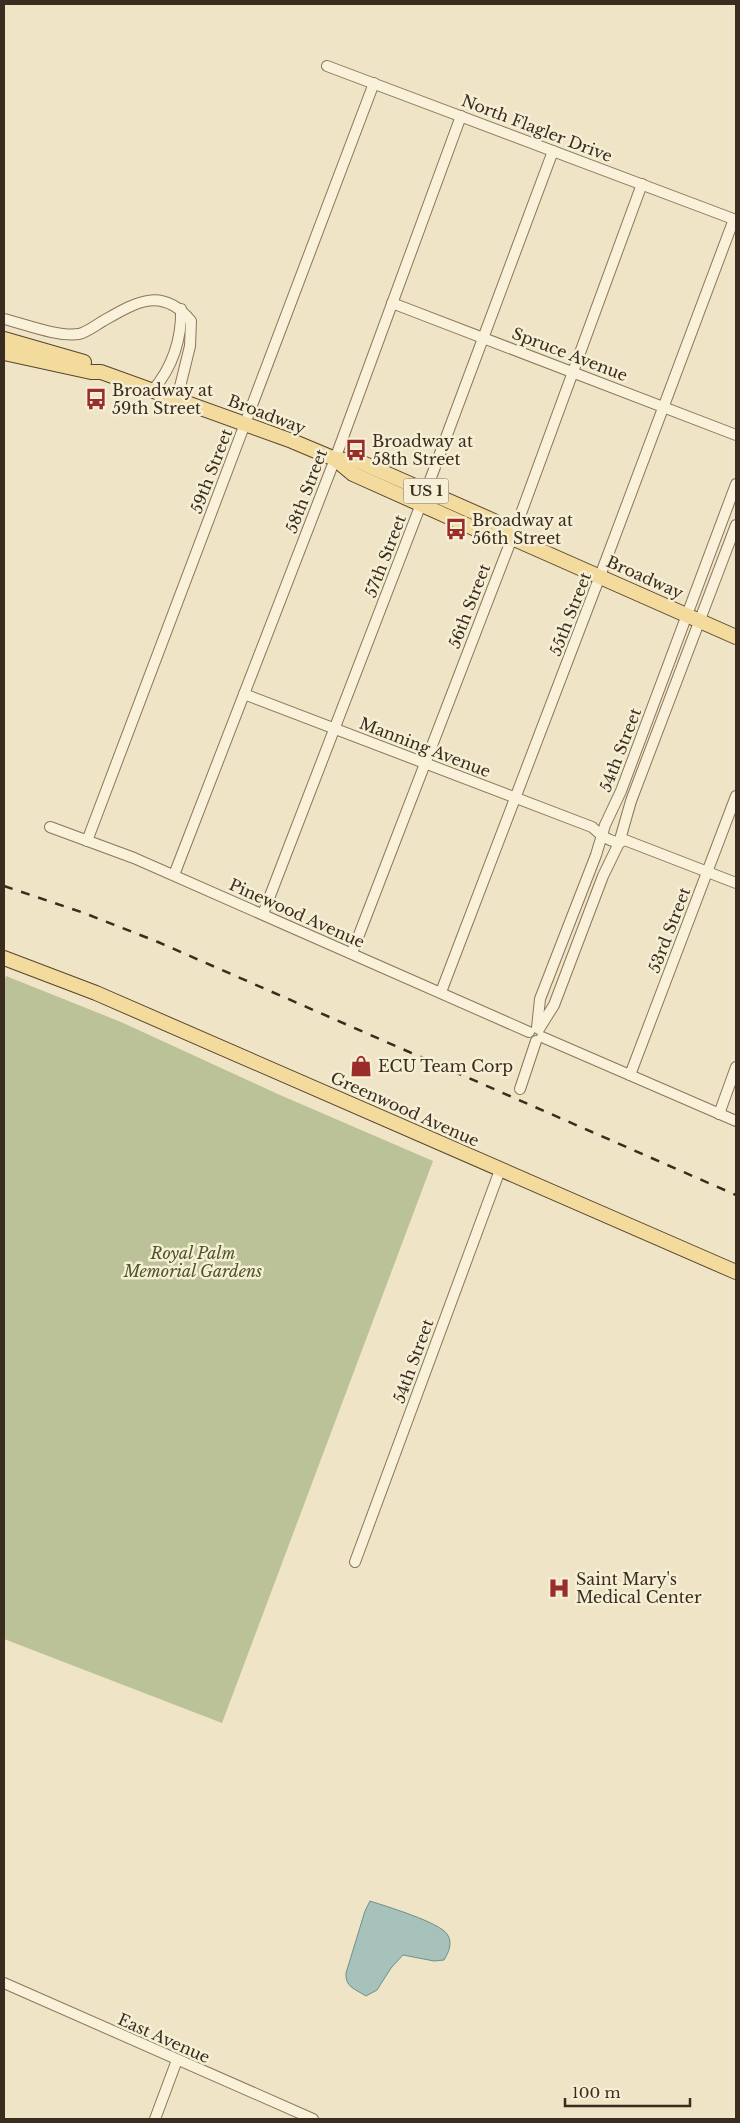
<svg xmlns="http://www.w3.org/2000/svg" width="740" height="2123" font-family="'Libre Baskerville',serif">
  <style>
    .cemetery { fill: #bcc298 }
    .water { fill: #a7c2bb; stroke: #6d9189 }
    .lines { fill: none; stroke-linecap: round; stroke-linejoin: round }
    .minor-casing { stroke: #8a765b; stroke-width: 12 }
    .major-casing { stroke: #58442f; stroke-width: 16 }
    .minor { stroke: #f9f1d9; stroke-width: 10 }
    .major { stroke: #f2db9d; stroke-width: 14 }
    .rail { stroke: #3a2d1f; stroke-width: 2.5; stroke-dasharray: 9 9; stroke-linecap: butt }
    .labels { text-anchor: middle; stroke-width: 5; stroke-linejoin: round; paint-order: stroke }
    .shield { fill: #f6eed5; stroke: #726756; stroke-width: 1 }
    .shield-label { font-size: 15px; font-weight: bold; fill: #3a2d1f }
    .street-label { font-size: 16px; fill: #3a2d1f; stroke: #f6eed5 }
    .poi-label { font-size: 16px; fill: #3a2d1f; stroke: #f6eed5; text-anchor: start }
    .park-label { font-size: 16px; font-style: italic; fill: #495725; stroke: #f6eed5 }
  </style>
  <rect width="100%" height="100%" fill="#efe4c5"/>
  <path class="cemetery" d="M 6,976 L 121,1022 L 280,1095 L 433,1161 L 222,1723 L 4,1639 L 4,983 Z"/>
  <path class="water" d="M 370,1901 C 385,1906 439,1922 447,1934 C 453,1942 449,1952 444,1960 L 434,1961 L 403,1955 L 391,1968 L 377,1990 L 366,1996 C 355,1989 345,1987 346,1973 L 365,1911 Z"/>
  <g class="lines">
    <g class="minor-casing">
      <g id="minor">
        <path d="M 327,66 L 736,220"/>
        <path d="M 392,303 L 736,435"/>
        <path d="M 4,319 C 25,324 57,337 79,334 C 87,332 96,325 103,321 C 136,302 162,286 191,321 L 190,346 L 177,399"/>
        <path d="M 153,390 C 172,368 182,339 181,309"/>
        <path d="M 244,694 L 592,827 C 602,836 605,839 619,843 L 625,840 L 630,842 L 736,883"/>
        <path d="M 50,827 L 134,858 L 529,1032"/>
        <path d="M 87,841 L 374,83"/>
        <path d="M 174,875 L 335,459 L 461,116"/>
        <path d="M 263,914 L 426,491 L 553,151"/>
        <path d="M 352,953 L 512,538 L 642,184"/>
        <path d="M 441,992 L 600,576 L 734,219"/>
        <path d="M 537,1028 L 540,999 L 596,855 L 605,825 L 621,791 L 736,484"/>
        <path d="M 539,1029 L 554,1005 L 603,876 L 619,843 L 631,801 L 736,525"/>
        <path d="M 542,1037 L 736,1121"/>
        <path d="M 630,1075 L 736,796"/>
        <path d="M 520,1089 L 536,1041"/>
        <path d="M 719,1114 L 736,1067"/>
        <path d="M 355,1562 L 500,1170"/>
        <path d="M 4,1983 L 313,2119"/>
        <path d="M 155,2119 L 177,2060"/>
      </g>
    </g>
    <g class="major-casing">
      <g id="major">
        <path d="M 4,339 L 84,362"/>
        <path d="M 4,353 L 91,372 L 101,372 L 292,441 L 335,459 L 353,474 L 489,535 L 512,538 L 736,637"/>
        <path d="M 335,459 L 358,461 L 494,521 L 512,538"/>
        <path d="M 4,958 L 96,993 L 736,1272"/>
      </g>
    </g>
    <use href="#minor" class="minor"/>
    <use href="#major" class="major"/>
    <path class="rail" d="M 4,886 L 84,913 L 158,942 L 736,1195"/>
  </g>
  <defs>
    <g id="bus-bare" transform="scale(1.725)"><path d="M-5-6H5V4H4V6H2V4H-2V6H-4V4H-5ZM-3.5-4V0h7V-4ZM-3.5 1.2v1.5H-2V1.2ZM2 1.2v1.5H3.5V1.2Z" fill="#9a2d2a" stroke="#f6eed5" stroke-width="2.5" paint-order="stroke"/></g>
    <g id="shop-bare" transform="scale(1.725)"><path d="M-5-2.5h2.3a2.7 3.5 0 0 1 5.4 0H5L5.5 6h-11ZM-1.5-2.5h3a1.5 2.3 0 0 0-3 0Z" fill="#9a2d2a" stroke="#f6eed5" stroke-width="2.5" paint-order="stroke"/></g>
    <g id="hospital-bare" transform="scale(1.725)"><path d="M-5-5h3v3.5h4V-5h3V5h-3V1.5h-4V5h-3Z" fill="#9a2d2a" stroke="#f6eed5" stroke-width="2.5" paint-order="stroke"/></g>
  </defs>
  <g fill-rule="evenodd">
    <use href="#bus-bare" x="96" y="399"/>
    <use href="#bus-bare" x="356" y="450"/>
    <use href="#bus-bare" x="456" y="529"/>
    <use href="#shop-bare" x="361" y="1066"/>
    <use href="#hospital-bare" x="559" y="1588"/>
  </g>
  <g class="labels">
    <rect class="shield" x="403.5" y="478.5" width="45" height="25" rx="4"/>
    <g class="shield-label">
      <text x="426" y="496">US 1</text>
    </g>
    <g class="street-label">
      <text transform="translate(537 128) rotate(21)" y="6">North Flagler Drive</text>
      <text transform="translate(570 354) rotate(21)" y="6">Spruce Avenue</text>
      <text transform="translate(267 414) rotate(21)" y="6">Broadway</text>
      <text transform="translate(211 471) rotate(-69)" y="6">59th Street</text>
      <text transform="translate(306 491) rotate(-69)" y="6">58th Street</text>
      <text transform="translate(385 556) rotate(-69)" y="6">57th Street</text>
      <text transform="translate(645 577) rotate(24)" y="6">Broadway</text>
      <text transform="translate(469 606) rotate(-69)" y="6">56th Street</text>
      <text transform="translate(570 614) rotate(-69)" y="6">55th Street</text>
      <text transform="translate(425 747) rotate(21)" y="6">Manning Avenue</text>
      <text transform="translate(620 750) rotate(-69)" y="6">54th Street</text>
      <text transform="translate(297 913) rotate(24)" y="6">Pinewood Avenue</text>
      <text transform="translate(669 930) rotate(-69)" y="6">53rd Street</text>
      <text transform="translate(405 1109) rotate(24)" y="6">Greenwood Avenue</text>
      <text transform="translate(413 1361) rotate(-70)" y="6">54th Street</text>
      <text transform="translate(164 2038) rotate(24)" y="6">East Avenue</text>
    </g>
    <g class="poi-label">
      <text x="112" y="396">Broadway at<tspan x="112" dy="18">59th Street</tspan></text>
      <text x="372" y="447">Broadway at<tspan x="372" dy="18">58th Street</tspan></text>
      <text x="472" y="526">Broadway at<tspan x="472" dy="18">56th Street</tspan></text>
      <text x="378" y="1072">ECU Team Corp</text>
      <text x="576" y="1585">Saint Mary's<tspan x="576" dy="18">Medical Center</tspan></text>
    </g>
    <g class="park-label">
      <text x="193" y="1259">Royal Palm<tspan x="193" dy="18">Memorial Gardens</tspan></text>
    </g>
  </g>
  <rect width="740" height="2123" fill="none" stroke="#3a2d1f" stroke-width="10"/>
  <path d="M565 2098v8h125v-8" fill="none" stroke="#3a2d1f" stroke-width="2.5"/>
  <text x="572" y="2098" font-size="15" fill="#3a2d1f" stroke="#f6eed5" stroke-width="4" paint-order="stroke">100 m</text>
</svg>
